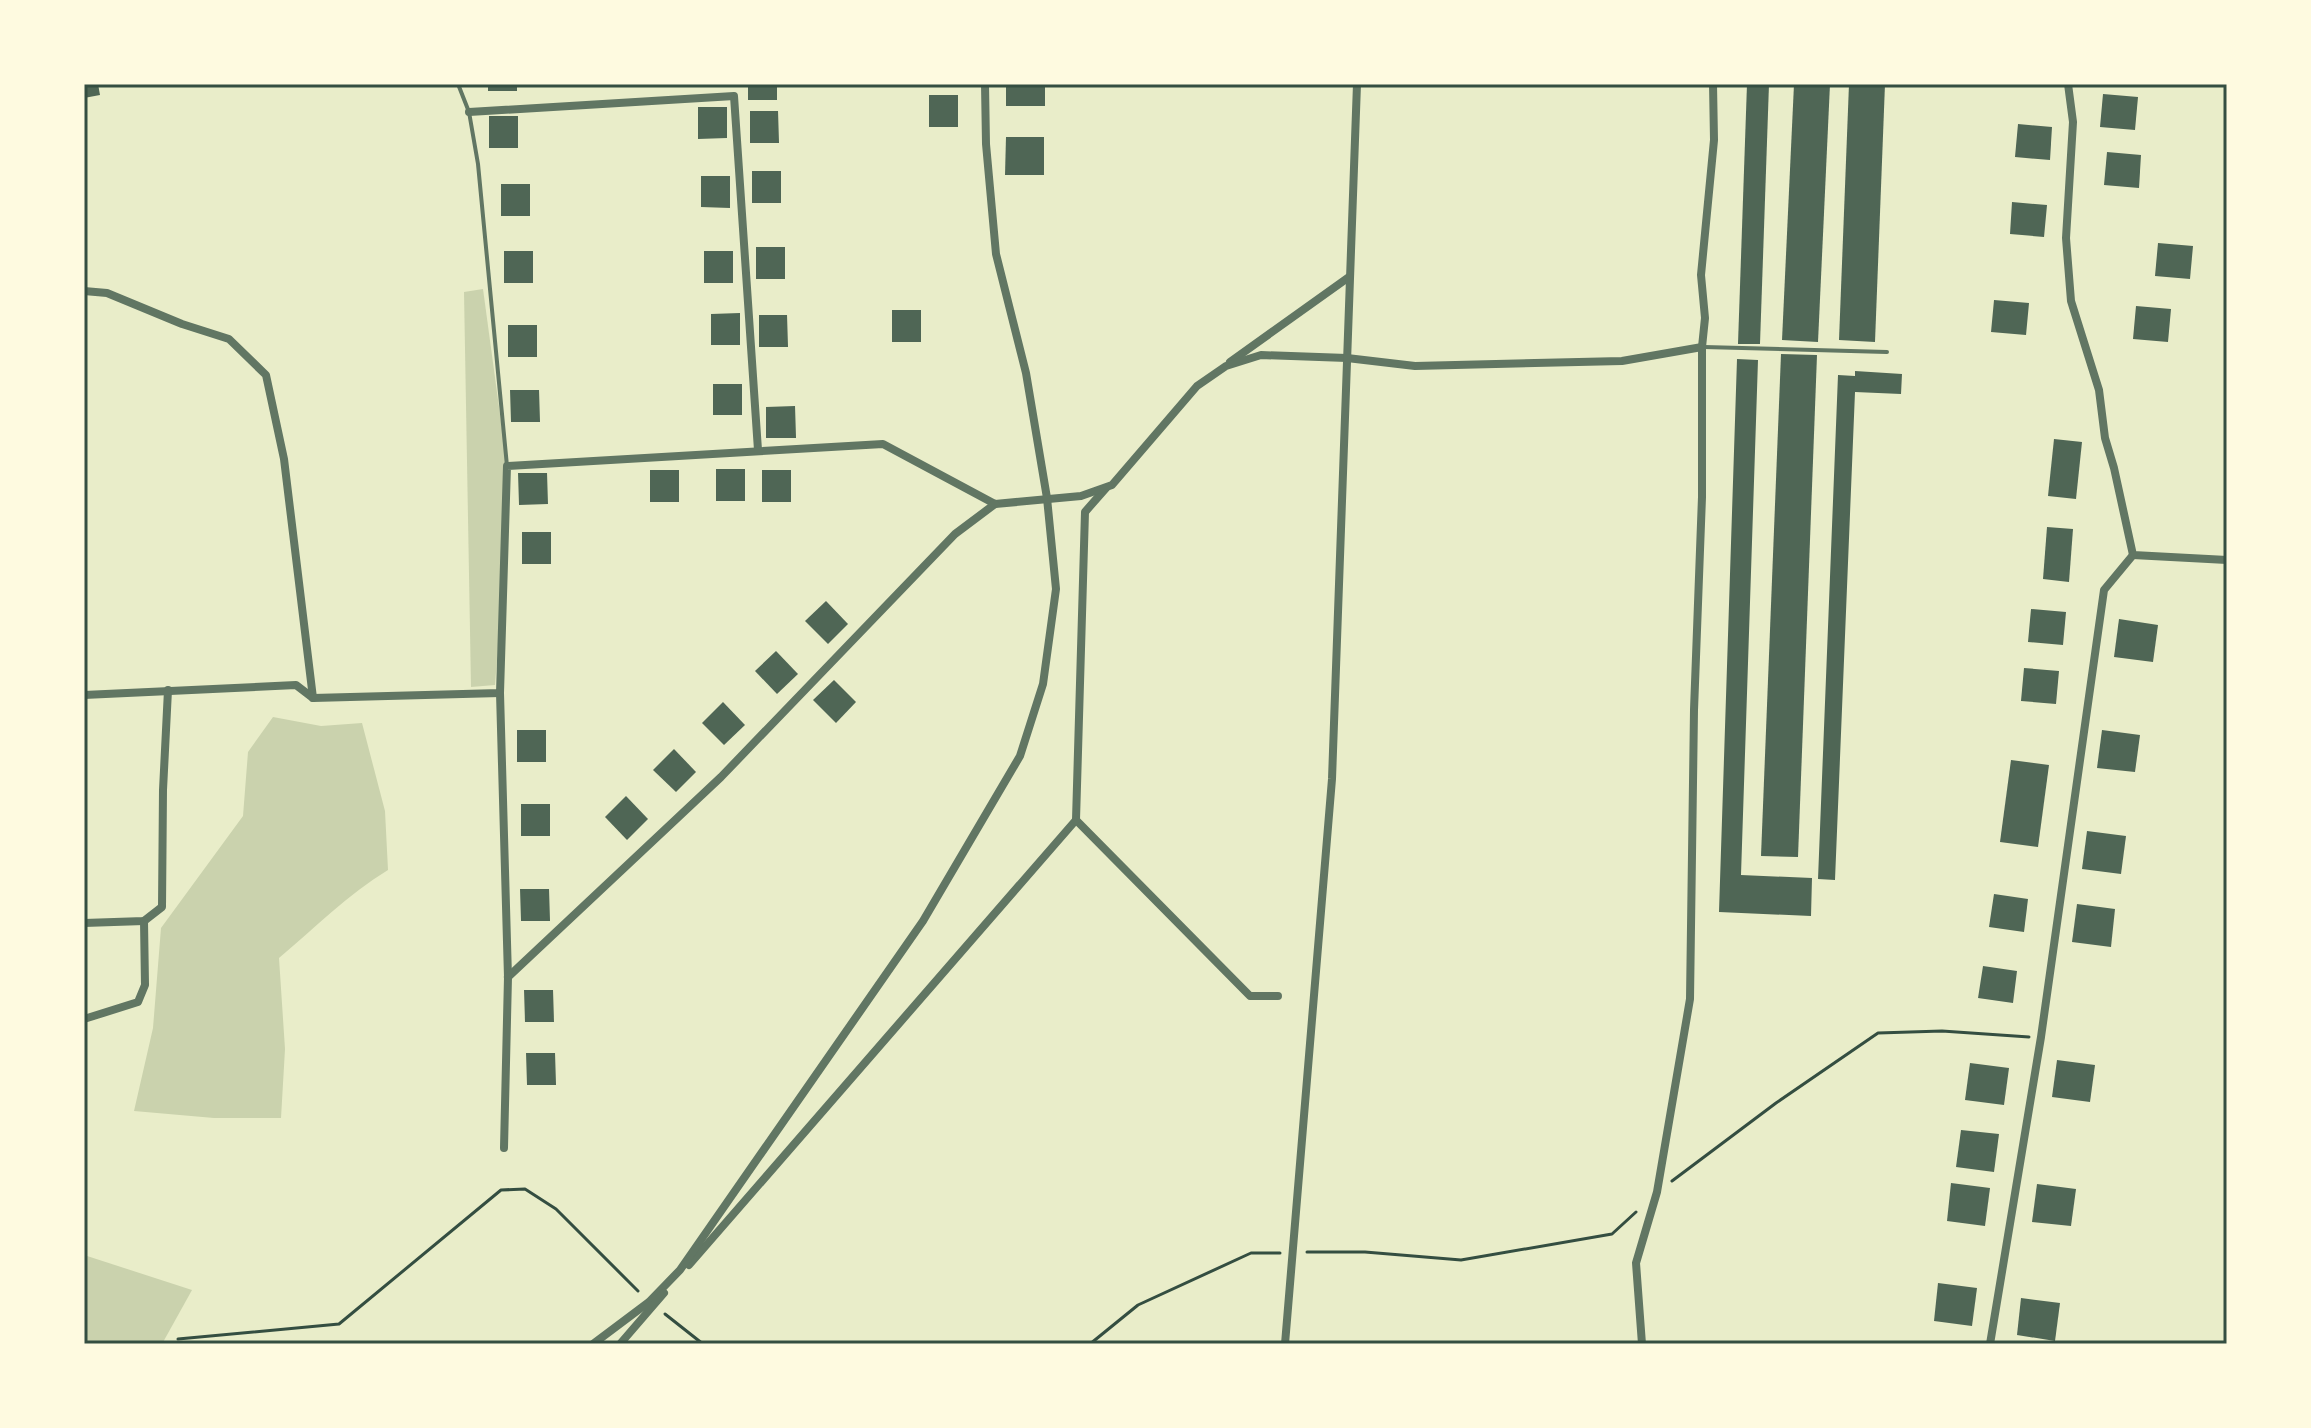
<svg xmlns="http://www.w3.org/2000/svg" width="2311" height="1428" font-family="'Sofia Sans Condensed',sans-serif">
  <style>
    .green { fill: #cad2ad }
    .building { fill: #4f6655 }
    .lines { fill: none; stroke-linecap: round; stroke-linejoin: round }
    .path { stroke: #344e41; stroke-width: 3 }
    .service { stroke: #617663; stroke-width: 4 }
    .minor { stroke: #617663; stroke-width: 8 }
    .neatline { fill: none; stroke: #344e41; stroke-width: 3 }
  </style>
  <rect width="100%" height="100%" fill="#e9edc9"/>
  <g class="green">
    <path d="M 483,289 L 507,466 L 502,594 L 495,685 L 471,687 L 464,292 Z"/>
    <path d="M 273,717 L 321,726 L 362,723 L 385,811 L 388,870 C 348,894 315,928 279,958 L 285,1049 L 281,1118 L 214,1118 L 134,1111 L 153,1028 L 161,928 L 243,816 L 248,752 Z"/>
    <path d="M 84,1255 L 192,1290 L 162,1344 L 84,1344 Z"/>
  </g>
  <g class="building">
    <path d="M 84,84 L 98,84 L 100,95 L 84,98 Z"/>
    <rect x="488" y="84" width="29" height="7"/>
    <rect x="748" y="84" width="29" height="16"/>
    <rect x="1006" y="84" width="39" height="22"/>
    <path d="M 1747,84 L 1769,84 L 1760,344 L 1738,344 Z"/>
    <path d="M 1794,84 L 1830,84 L 1818,342 L 1782,340 Z"/>
    <path d="M 1849,84 L 1885,84 L 1875,342 L 1839,340 Z"/>
    <path d="M 2103,94 L 2138,97 L 2135,130 L 2100,127 Z"/>
    <rect x="929" y="95" width="29" height="32"/>
    <path d="M 698,107 L 727,107 L 727,138 L 698,139 Z"/>
    <path d="M 750,111 L 778,111 L 779,143 L 750,143 Z"/>
    <rect x="489" y="116" width="29" height="32"/>
    <path d="M 2018,124 L 2052,127 L 2050,160 L 2015,157 Z"/>
    <path d="M 1006,137 L 1044,137 L 1044,175 L 1005,175 Z"/>
    <path d="M 2107,152 L 2141,155 L 2139,188 L 2104,185 Z"/>
    <rect x="752" y="171" width="29" height="32"/>
    <path d="M 701,176 L 730,176 L 730,208 L 701,207 Z"/>
    <rect x="501" y="184" width="29" height="32"/>
    <path d="M 2012,202 L 2047,205 L 2044,237 L 2010,234 Z"/>
    <path d="M 2158,243 L 2193,246 L 2190,279 L 2155,276 Z"/>
    <rect x="756" y="247" width="29" height="32"/>
    <rect x="504" y="251" width="29" height="32"/>
    <rect x="704" y="251" width="29" height="32"/>
    <path d="M 1994,300 L 2029,303 L 2026,335 L 1991,332 Z"/>
    <path d="M 2136,306 L 2171,309 L 2168,342 L 2133,339 Z"/>
    <rect x="892" y="310" width="29" height="32"/>
    <path d="M 740,313 L 740,345 L 711,345 L 711,314 Z"/>
    <path d="M 759,315 L 787,315 L 788,347 L 759,347 Z"/>
    <rect x="508" y="325" width="29" height="32"/>
    <path d="M 1781,354 L 1817,355 L 1798,857 L 1761,856 Z"/>
    <path d="M 1737,359 L 1758,360 L 1741,875 L 1812,878 L 1811,916 L 1719,912 Z"/>
    <path d="M 1855,371 L 1902,374 L 1901,394 L 1855,392 L 1835,880 L 1818,879 L 1838,375 L 1855,376 Z"/>
    <rect x="713" y="384" width="29" height="31"/>
    <path d="M 510,390 L 539,390 L 540,422 L 511,422 Z"/>
    <path d="M 795,406 L 796,438 L 766,438 L 766,407 Z"/>
    <path d="M 2054,439 L 2082,442 L 2076,499 L 2048,496 Z"/>
    <rect x="716" y="469" width="29" height="32"/>
    <rect x="650" y="470" width="29" height="32"/>
    <rect x="762" y="470" width="29" height="32"/>
    <path d="M 518,473 L 547,473 L 548,504 L 519,505 Z"/>
    <path d="M 2047,527 L 2073,529 L 2069,582 L 2043,579 Z"/>
    <rect x="522" y="532" width="29" height="32"/>
    <path d="M 826,601 L 848,624 L 828,644 L 805,621 Z"/>
    <path d="M 2031,609 L 2066,612 L 2063,645 L 2028,642 Z"/>
    <path d="M 2119,619 L 2158,625 L 2153,662 L 2114,657 Z"/>
    <path d="M 776,651 L 798,674 L 777,694 L 755,671 Z"/>
    <path d="M 2024,668 L 2059,671 L 2056,704 L 2021,701 Z"/>
    <path d="M 834,680 L 856,702 L 836,723 L 813,700 Z"/>
    <path d="M 723,702 L 745,725 L 724,745 L 702,723 Z"/>
    <rect x="517" y="730" width="29" height="32"/>
    <path d="M 2102,730 L 2140,735 L 2135,772 L 2097,768 Z"/>
    <path d="M 674,749 L 696,772 L 676,792 L 653,770 Z"/>
    <path d="M 2011,760 L 2049,765 L 2038,847 L 2000,842 Z"/>
    <path d="M 626,796 L 648,819 L 627,840 L 605,817 Z"/>
    <rect x="521" y="804" width="29" height="32"/>
    <path d="M 2087,831 L 2126,836 L 2121,874 L 2082,869 Z"/>
    <path d="M 520,889 L 549,889 L 550,921 L 521,921 Z"/>
    <path d="M 1994,894 L 2028,899 L 2024,932 L 1989,927 Z"/>
    <path d="M 2077,904 L 2115,909 L 2111,947 L 2072,942 Z"/>
    <path d="M 1983,966 L 2017,971 L 2013,1003 L 1978,998 Z"/>
    <path d="M 524,990 L 553,990 L 554,1022 L 525,1022 Z"/>
    <path d="M 526,1053 L 555,1053 L 556,1085 L 527,1085 Z"/>
    <path d="M 2057,1060 L 2095,1065 L 2090,1102 L 2052,1097 Z"/>
    <path d="M 1970,1063 L 2009,1068 L 2004,1105 L 1965,1100 Z"/>
    <path d="M 1961,1130 L 1999,1134 L 1994,1172 L 1956,1167 Z"/>
    <path d="M 1951,1183 L 1990,1188 L 1985,1226 L 1947,1221 Z"/>
    <path d="M 2037,1184 L 2076,1189 L 2071,1226 L 2032,1222 Z"/>
    <path d="M 1938,1283 L 1977,1288 L 1972,1326 L 1934,1321 Z"/>
    <path d="M 2021,1298 L 2060,1303 L 2055,1341 L 2017,1335 Z"/>
  </g>
  <g class="lines">
    <g class="path">
      <path d="M 1672,1181 L 1776,1103 L 1878,1033 L 1942,1031 L 2029,1037"/>
      <path d="M 1307,1252 L 1365,1252 L 1461,1260 L 1612,1234 L 1636,1212"/>
      <path d="M 665,1314 L 703,1344"/>
      <path d="M 178,1339 L 339,1324 L 501,1190 L 525,1189 L 556,1209 L 638,1291"/>
      <path d="M 1090,1344 L 1138,1305 L 1251,1253 L 1280,1253"/>
    </g>
    <g class="service">
      <path d="M 458,84 L 469,112 L 478,164 L 507,466"/>
      <path d="M 1704,347 L 1887,352"/>
    </g>
    <g class="minor">
      <path d="M 2068,84 L 2073,122 L 2066,238 L 2071,301 L 2099,390 L 2105,438 L 2114,468 L 2133,555 L 2227,560"/>
      <path d="M 469,112 L 734,96 L 758,450"/>
      <path d="M 84,291 L 107,293 L 182,324 L 229,339 L 266,375 L 284,459 L 313,698"/>
      <path d="M 1230,362 L 1349,277"/>
      <path d="M 1106,488 L 1085,512 L 1076,820 L 1250,996 L 1278,996"/>
      <path d="M 500,693 L 508,977 L 504,1148"/>
      <path d="M 84,695 L 296,685 L 313,698 L 500,693 L 507,466 L 883,444 L 995,504 L 1081,496 L 1112,485 L 1197,386 L 1226,366 L 1261,355 L 1347,358 L 1415,366 L 1622,361 L 1702,347"/>
      <path d="M 84,923 L 144,921 L 162,907 L 163,790 L 168,690"/>
      <path d="M 508,977 L 721,777 L 955,534 L 995,504"/>
      <path d="M 84,1019 L 138,1002 L 145,985 L 144,921"/>
      <path d="M 689,1265 L 1076,820"/>
      <path d="M 593,1344 L 649,1302 L 680,1270 L 923,921 L 1020,756 L 1043,684 L 1056,589 L 1047,498 L 1026,373 L 996,254 L 986,144 L 985,84"/>
      <path d="M 620,1344 L 664,1293"/>
      <path d="M 1285,1344 L 1332,779 L 1357,84"/>
      <path d="M 1642,1344 L 1636,1263 L 1657,1192 L 1690,999 L 1694,710 L 1702,497 L 1702,347 L 1705,318 L 1701,275 L 1714,140 L 1713,84"/>
      <path d="M 1990,1344 L 2041,1037 L 2104,590 L 2133,555"/>
    </g>
  </g>
  <rect width="2311" height="1428" fill="none" stroke="#fefae0" stroke-width="172"/>
  <rect x="86" y="86" width="2139" height="1256" class="neatline"/>
</svg>
